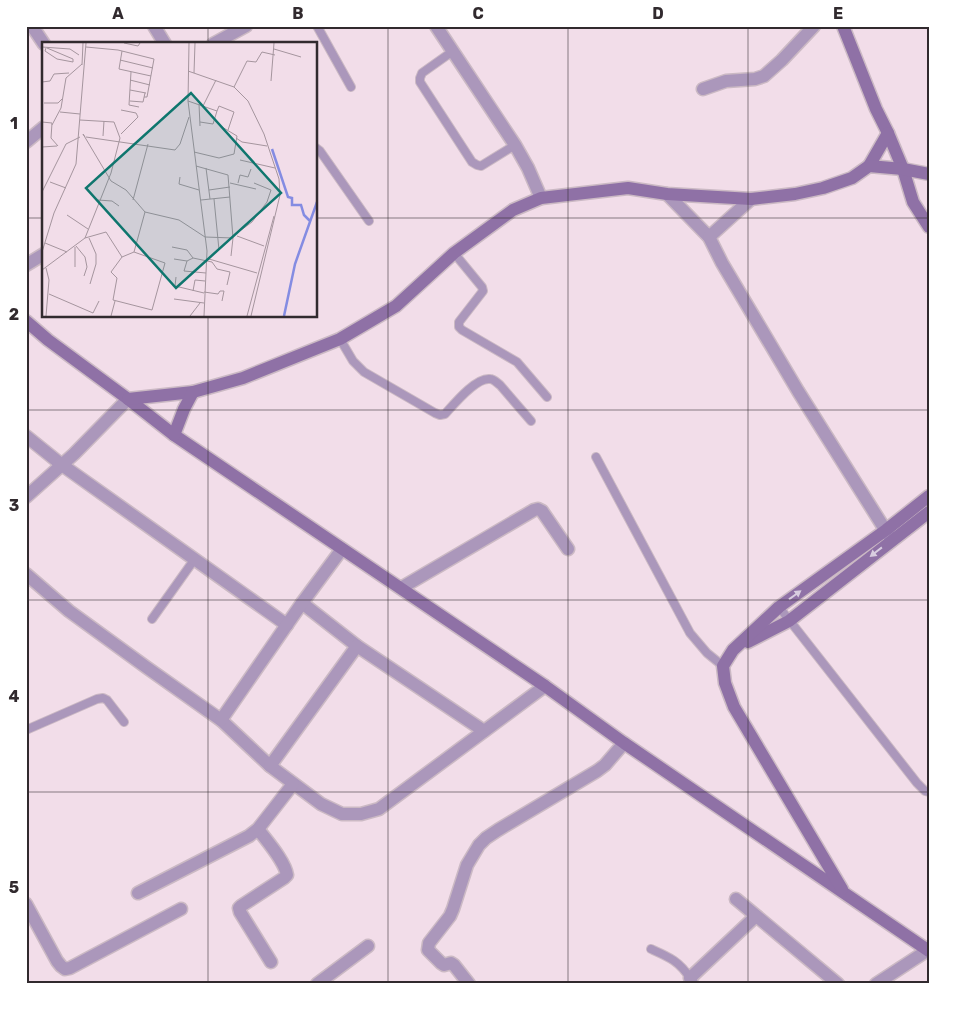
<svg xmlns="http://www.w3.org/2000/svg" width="955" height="1010" font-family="Rubik,sans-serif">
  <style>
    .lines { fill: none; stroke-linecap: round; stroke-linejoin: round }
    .lane-casing { stroke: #cbb9c4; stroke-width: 10 }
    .street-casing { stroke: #cbb9c4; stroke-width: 15 }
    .secondary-casing { stroke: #cbb9c4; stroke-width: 15 }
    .lane { stroke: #ab97bb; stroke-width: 8 }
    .street { stroke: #ab97bb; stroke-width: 12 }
    .secondary { stroke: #8f71a6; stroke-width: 12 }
    .oneway { fill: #d8cde0 }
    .grid { fill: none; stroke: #312a2e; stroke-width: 1; stroke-opacity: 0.55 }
    .inset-river { fill: none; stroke: #848ce2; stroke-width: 2.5 }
    .inset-road { fill: none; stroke: #a5959e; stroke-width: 1 }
    .view { fill: #0f766e; fill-opacity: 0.15; stroke: #0f766e; stroke-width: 2.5 }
    .inset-edge { fill: none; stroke: #312a2e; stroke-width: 2.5 }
    .neatline { fill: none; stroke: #312a2e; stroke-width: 2 }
    .grid-label { font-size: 16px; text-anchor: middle; font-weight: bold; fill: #312a2e }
  </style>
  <rect width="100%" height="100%" fill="#f2dde9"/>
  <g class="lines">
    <g class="lane-casing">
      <g id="lane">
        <path d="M 317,26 L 351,87"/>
        <path d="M 453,51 L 422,73 L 420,78 L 420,82 L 472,162 L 477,165 L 481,166 L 515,145"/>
        <path d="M 316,148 L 320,151 L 369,221"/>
        <path d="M 454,253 L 482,287 L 483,291 L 459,322 L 459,327 L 462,330 L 517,362 L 547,397"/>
        <path d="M 340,339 L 353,361 L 364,372 L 435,413 L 440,415 L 445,414 C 454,404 476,377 490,379 C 494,379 497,383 500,385 L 531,421"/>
        <path d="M 596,457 L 690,633 L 707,653 L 723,666"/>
        <path d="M 779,607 L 917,783 L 925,791 L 929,792"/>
        <path d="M 152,619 L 194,560"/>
        <path d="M 26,730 L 97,699 L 103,698 L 107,700 L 124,722"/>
        <path d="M 651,949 C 669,957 679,961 690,978"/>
      </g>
    </g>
    <g class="street-casing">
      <g id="street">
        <path d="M 32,26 L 44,44"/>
        <path d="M 154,26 L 165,44"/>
        <path d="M 436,26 L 515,145 L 528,168 L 541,198"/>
        <path d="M 213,44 L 246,26"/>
        <path d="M 703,89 L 726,81 L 755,79 L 764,76 L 782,60 L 814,26"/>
        <path d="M 26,142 L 44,127"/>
        <path d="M 667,194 L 709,237 L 722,263 L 798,391 L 891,539"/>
        <path d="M 709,237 L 751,199"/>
        <path d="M 26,265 L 44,254"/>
        <path d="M 26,436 L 62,465 L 287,625"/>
        <path d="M 26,497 L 74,454 L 128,399"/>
        <path d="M 26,574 L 69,611 L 146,667 L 221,720 L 270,766 L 321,804 L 342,814 L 361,814 L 379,809 L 545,686"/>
        <path d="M 401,588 L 534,510 L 538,509 L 542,511 L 568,549"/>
        <path d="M 302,603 L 357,646 L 484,731"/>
        <path d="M 221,720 L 302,603 L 342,549"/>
        <path d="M 270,766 L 357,646"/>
        <path d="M 258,829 C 266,840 285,861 287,875 L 284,878 L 241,906 L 239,908 L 240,912 L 271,962"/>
        <path d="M 138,893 L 249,836 L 258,829 L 293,784"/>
        <path d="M 736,899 L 838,984"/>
        <path d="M 26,904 L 57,961 L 61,966 L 65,969 L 70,968 L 181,909"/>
        <path d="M 317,984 L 368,946"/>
        <path d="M 469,984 L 454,965 L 451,963 L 444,965 L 441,963 L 428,950 L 429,943 L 450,916 L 453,909 L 467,865 L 479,845 L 486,838 L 498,830 L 597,771 L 605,765 L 624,743"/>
        <path d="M 692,984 L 690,978 L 756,916"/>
        <path d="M 876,984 L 928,950"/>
      </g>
    </g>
    <g class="secondary-casing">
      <g id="secondary">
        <path d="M 843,26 L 876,109 L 888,133 L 903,169 L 913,202 L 929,227"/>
        <path d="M 869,166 L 888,133"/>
        <path d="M 26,321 L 48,340 L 128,399 L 174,435 L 545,686 L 624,743 L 929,951"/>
        <path d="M 128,399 L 193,392 L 243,378 L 340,339 L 396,306 L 454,253 L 513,210 L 541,198 L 628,188 L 667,194 L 751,199 L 795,194 L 823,188 L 852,178 L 869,166 L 903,169 L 929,174"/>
        <path d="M 174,435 L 184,409 L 193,392"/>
        <path d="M 748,642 L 789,621 L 929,512"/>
        <path d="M 842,889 L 734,707 L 725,683 L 723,666 L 733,650 L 779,607 L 886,530 L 929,496"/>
      </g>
    </g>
    <use href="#lane" class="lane"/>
    <use href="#street" class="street"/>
    <use href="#secondary" class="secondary"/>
  </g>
  <defs><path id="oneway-solid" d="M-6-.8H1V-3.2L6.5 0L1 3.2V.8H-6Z" transform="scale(1.25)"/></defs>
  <g class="oneway">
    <use href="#oneway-solid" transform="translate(876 552) rotate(142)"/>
    <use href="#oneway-solid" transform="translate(795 595) rotate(-36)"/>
  </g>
  <path class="grid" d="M 208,26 L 208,44M 388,26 L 388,984M 568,26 L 568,984M 748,26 L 748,984M 26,218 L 44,218M 316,218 L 929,218M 208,316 L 208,984M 26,410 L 929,410M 26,600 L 929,600M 26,792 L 929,792"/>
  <g transform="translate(42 42)">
    <rect width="275" height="275" fill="#f2dde9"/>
    <path class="inset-river" d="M 230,107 L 246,155 L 250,156 L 250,163 L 259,163 L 262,173 L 268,179M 242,274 L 253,222 L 275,160"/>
    <path class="inset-road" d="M 82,1 L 96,4 L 98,1M 147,1 L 146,59 L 165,209 L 162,274M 0,5 L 28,7 L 37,13M 44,5 L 76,8 L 112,17 L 105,55 L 102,55M 4,6 L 3,9 L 15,17 L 31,20M 5,6 L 31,17 L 31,20M 232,7 L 259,15M 80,9 L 77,27 L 109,34M 78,18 L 111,26M 40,23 L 41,1M 146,29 L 192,45 L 206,59 L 222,92 L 237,137 L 238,153 L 209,274M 89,30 L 87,63 L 97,65M 152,31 L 153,1M 88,38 L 108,43M 229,39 L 232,1M 0,40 L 8,39 L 12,32 L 27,31M 192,45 L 205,19 L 214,20 L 220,10 L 233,13M 88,48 L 104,51M 88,59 L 101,60 L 103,51M 146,59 L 175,69 L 171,82 L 158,80M 2,61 L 16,61 L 20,57M 157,62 L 158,84M 161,64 L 174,38M 175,69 L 177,64 L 192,70 L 186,88M 18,70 L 38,72M 38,78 L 72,80 L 78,96M 0,80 L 10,81 L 9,96 L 16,104M 10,83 L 19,66 L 24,36 L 40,22M 79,92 L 96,75 L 94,71 L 79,68M 61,94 L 62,79M 43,95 L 41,92 L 69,139 L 84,148 L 103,170 L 137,178 L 163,195 L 191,196 L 186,133 L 154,124M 44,95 L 133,108 L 138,102 L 147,75M 194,96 L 200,100 L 225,104M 0,105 L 15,104M 152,110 L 177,116 L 192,112 L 195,94 L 180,85M 198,118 L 233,126M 164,126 L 168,157M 138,135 L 137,142 L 157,148M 8,140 L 24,146M 188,141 L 214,147M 196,141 L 198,133 L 206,135 L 209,127M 167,148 L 188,145M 0,150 L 24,102 L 38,95M 172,157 L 177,208M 56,158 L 70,159 L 77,164M 91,158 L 106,102M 159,158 L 188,155M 25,173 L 46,187M 191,194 L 210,180 L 225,160 L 229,148 L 212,141M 195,194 L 222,204M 43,196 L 64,190 L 80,215 L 69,230 L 75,236 L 71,258 L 110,268 L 123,221 L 92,210 L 80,215M 47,196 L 54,212 L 54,222 L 48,242M 3,201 L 25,210M 34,204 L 43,215 L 45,225 L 42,234M 130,205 L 145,208 L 151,216 L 170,220 L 175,227 L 188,230 L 185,243M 0,210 L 12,171 L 34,122 L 44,1M 92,210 L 103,170M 189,214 L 191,196M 132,217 L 145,219 L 151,216M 167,217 L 215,231M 145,219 L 142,229 L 164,231M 33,225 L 33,205M 4,226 L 7,238 L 4,274M 0,228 L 43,196 L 69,131 L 78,96M 134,235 L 133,244 L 162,251M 151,249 L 153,238 L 163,239M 162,250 L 176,252 L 178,249 L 182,249 L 180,259M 7,252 L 51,271 L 57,259M 132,257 L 162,261M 69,274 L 73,259M 148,274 L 158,261M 205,274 L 232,174"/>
    <path class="view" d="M 149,51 L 239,151 L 134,246 L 44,146 Z"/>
    <rect width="275" height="275" class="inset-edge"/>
  </g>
  <rect width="955" height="1010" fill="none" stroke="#ffffff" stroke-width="55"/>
  <rect x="28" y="28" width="900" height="954" class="neatline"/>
  <g class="grid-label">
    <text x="118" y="19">A</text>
    <text x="298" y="19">B</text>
    <text x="478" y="19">C</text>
    <text x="658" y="19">D</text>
    <text x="838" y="19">E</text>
    <text x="14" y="129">1</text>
    <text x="14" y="320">2</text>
    <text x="14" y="511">3</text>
    <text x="14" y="702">4</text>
    <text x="14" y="893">5</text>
  </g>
</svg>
